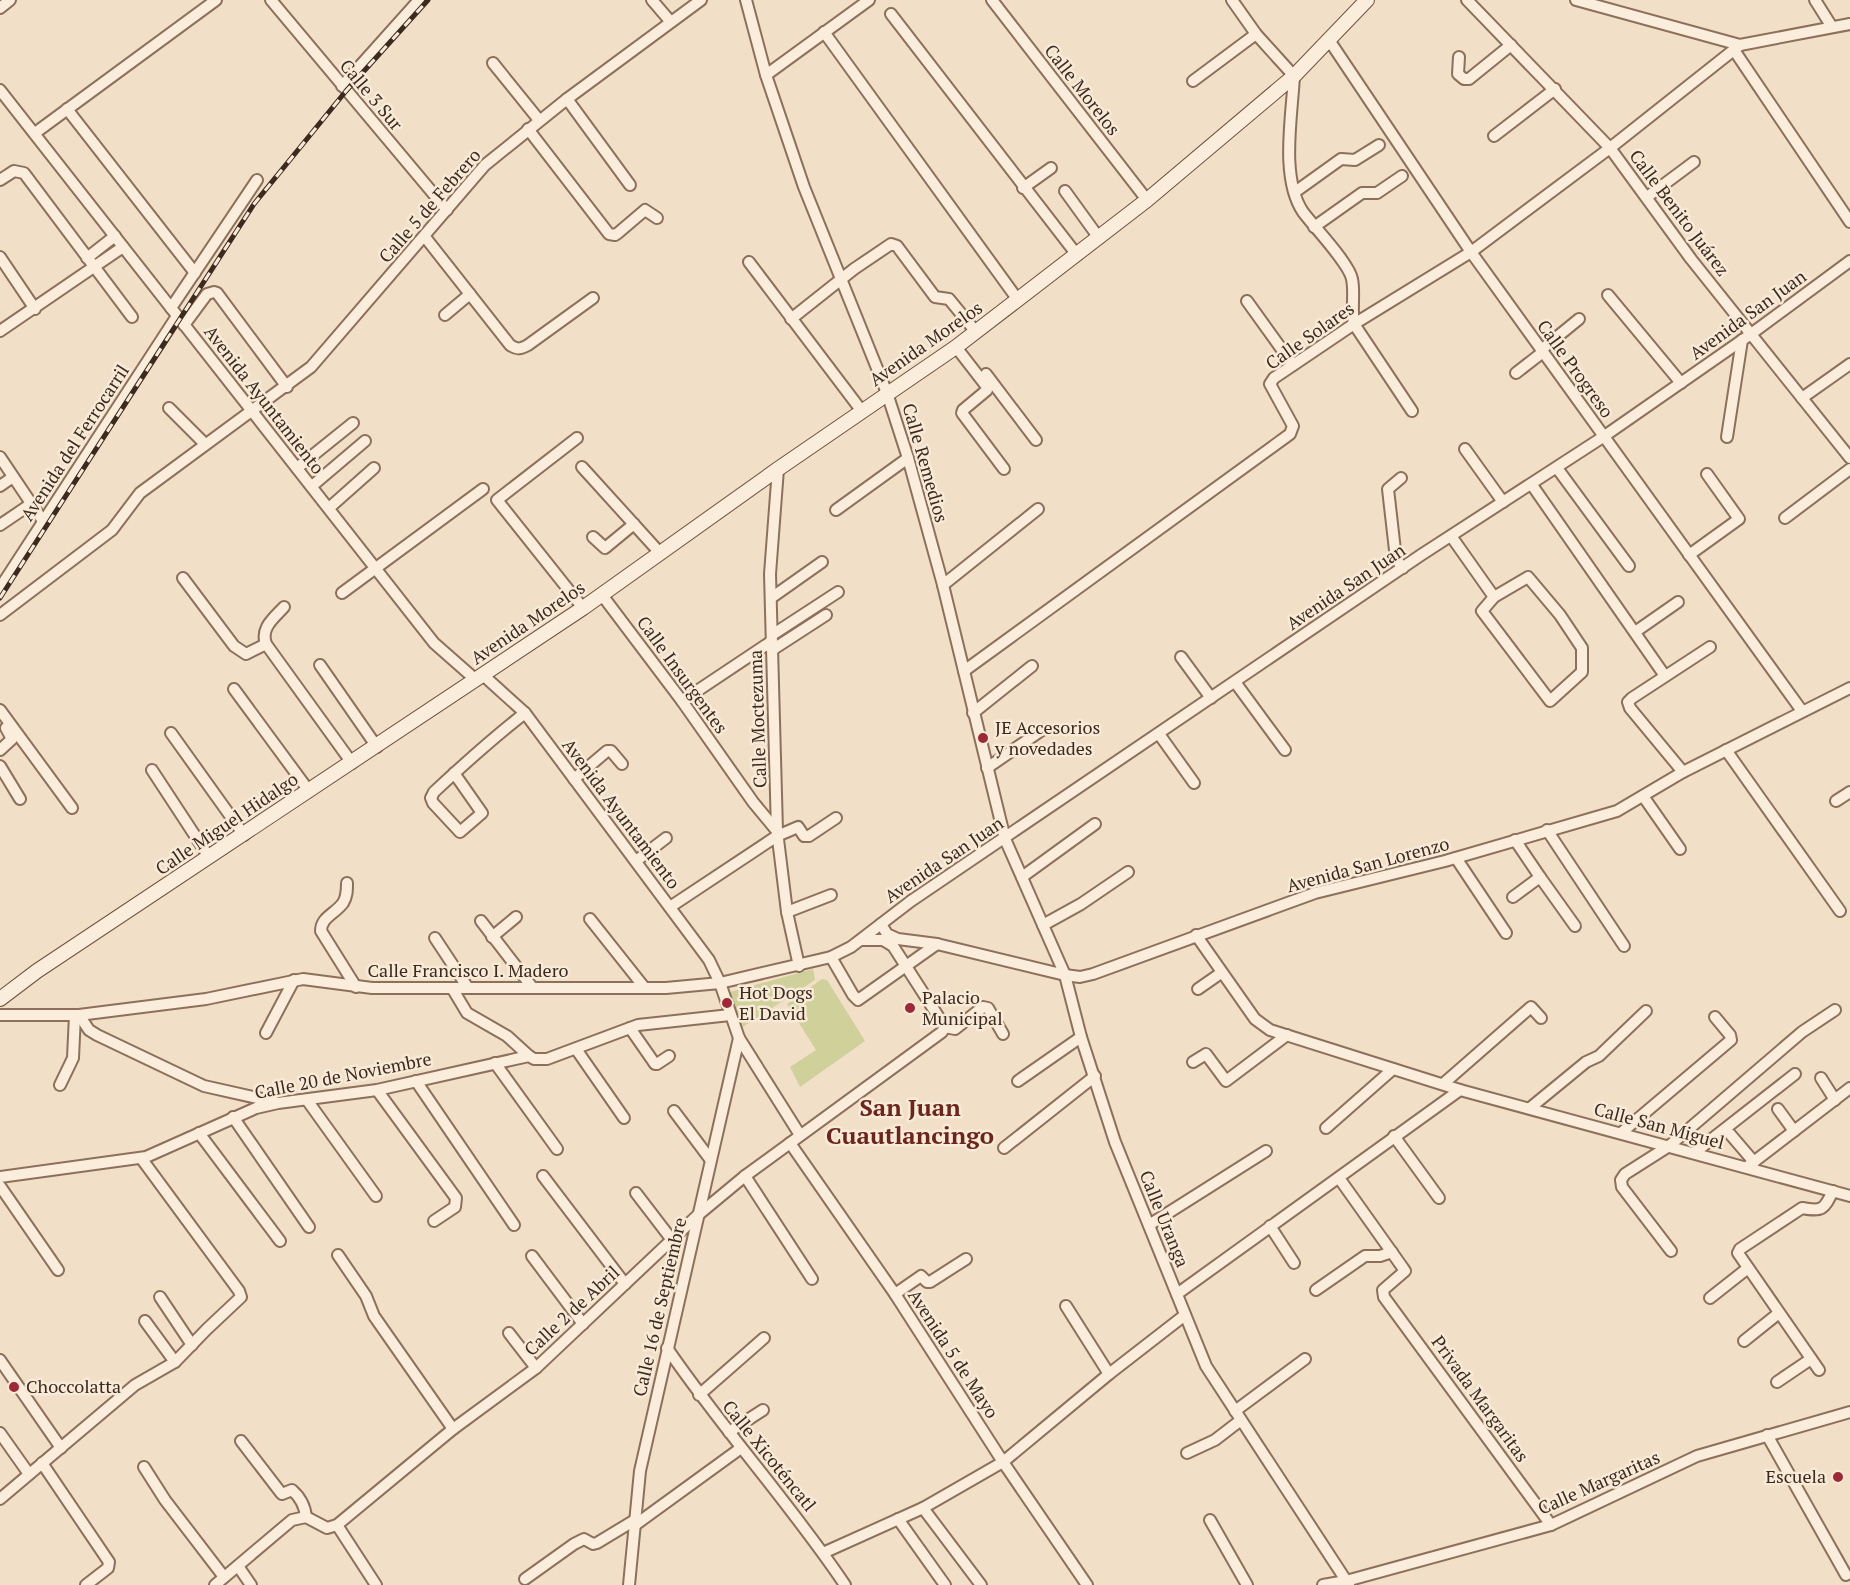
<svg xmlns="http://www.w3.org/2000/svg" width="1850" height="1585" font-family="'PT Serif',serif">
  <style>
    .green { fill: #cfd09a }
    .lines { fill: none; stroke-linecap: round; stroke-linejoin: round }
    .street-casing { stroke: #8d705b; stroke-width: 14 }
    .secondary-casing { stroke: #6f513e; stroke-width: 16 }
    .street { stroke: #faeddb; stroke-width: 10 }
    .secondary { stroke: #faeddb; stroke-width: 14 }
    .rail-casing { stroke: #3d2a1f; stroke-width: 5 }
    .rail { stroke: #f7ead7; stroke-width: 3; stroke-dasharray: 9; stroke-linecap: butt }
    .poi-dot { fill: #9f2836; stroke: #f7ead7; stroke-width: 2 }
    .labels { text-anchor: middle; stroke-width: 5; stroke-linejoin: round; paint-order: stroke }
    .street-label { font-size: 18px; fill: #3d2a1f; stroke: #f7ead7 }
    .poi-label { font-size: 18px; fill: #3d2a1f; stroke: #f7ead7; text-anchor: start }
    .district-label { font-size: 24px; font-weight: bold; fill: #6c241c; stroke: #f7ead7 }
  </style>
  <rect width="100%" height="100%" fill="#f1dfc7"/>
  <g class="green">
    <path d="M 813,969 L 815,980 L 741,1028 L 730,992 Z"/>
    <path d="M 822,979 L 827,980 L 865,1041 L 800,1087 L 790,1067 L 816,1050 L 787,1004 Z"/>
  </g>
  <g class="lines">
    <g class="street-casing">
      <g id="street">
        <path d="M 271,0 L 447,210"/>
        <path d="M 652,0 L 670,21"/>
        <path d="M 746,0 L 766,75 L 804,187 L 887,393 L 908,458 L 943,585 L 1005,839 L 1065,975 L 1081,1037 L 1115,1142 L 1206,1366 L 1349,1585"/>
        <path d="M 992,0 L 1147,200"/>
        <path d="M 1232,0 L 1256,34 L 1294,76 C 1292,116 1280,178 1303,212 C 1314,227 1349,263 1352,279 C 1355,293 1351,309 1354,324 L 1412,411"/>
        <path d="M 1467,0 L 1610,148 L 1691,259 L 1850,458"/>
        <path d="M 1576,0 L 1740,45 L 1850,24"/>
        <path d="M 1815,0 L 1832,27"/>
        <path d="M 0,8 L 10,0"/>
        <path d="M 891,14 L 1077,255"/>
        <path d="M 824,32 L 1018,300"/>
        <path d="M 1329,40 L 1471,252 L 1802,711"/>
        <path d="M 1734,50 L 1850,222"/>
        <path d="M 1459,57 L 1458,74 L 1464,79 L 1469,79 L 1511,45"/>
        <path d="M 493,63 L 539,120"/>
        <path d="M 766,75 L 869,0"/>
        <path d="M 1193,81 L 1256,34"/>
        <path d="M 342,86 L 419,0"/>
        <path d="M 0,90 L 434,643 L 476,680"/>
        <path d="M 567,99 L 630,185"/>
        <path d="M 67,109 L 195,273"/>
        <path d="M 528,129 L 609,234 L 615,235 L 618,233 L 645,210 L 657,218"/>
        <path d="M 35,133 L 216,0"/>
        <path d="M 1494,136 L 1555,89"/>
        <path d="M 0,180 L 14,171 L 24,173 L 132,317"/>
        <path d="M 1023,188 L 1051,168"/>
        <path d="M 1065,191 L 1099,238"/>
        <path d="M 1295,192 L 1341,159 L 1355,160 L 1379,145"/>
        <path d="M 1647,197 L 1694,162"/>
        <path d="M 1314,227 L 1362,193 L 1377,193 L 1402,176"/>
        <path d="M 425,237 L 510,345 C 517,350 521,349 528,345 L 593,298"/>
        <path d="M 0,257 L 35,309"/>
        <path d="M 87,258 L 115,236"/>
        <path d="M 749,262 L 861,410"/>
        <path d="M 1608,295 L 1681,383"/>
        <path d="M 1247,301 L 1293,365"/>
        <path d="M 171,308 L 257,180"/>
        <path d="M 445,315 L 470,294"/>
        <path d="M 791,319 L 854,269 L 891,244 L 897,246 L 935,297 L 949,299 L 976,332"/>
        <path d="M 184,325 L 207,294 L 214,292 L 217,293 L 287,387"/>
        <path d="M 0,331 L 123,247"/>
        <path d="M 956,347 L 987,387 L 987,390 L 963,410 L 962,413 L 1004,469"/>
        <path d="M 1541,350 L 1579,319"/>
        <path d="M 1516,373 L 1543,352"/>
        <path d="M 986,374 L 1036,440"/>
        <path d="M 1802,398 L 1850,364"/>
        <path d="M 169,408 L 205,444"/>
        <path d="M 1727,437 L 1742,340"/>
        <path d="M 577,438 L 497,500 L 583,608"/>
        <path d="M 1465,449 L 1503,502"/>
        <path d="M 0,457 L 43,521"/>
        <path d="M 582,467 L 660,553"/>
        <path d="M 297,468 L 353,423"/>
        <path d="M 1557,468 L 1629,566"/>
        <path d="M 778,469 L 770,574 L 777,831 L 787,912 L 799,966"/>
        <path d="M 1401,478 L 1388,489 L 1396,559 L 1403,568"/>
        <path d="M 1532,485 L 1665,676"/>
        <path d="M 0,486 L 13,477"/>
        <path d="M 312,486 L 365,441"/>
        <path d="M 329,508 L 374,468"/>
        <path d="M 836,510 L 908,458"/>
        <path d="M 1785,518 L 1850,469"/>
        <path d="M 0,525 L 31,504"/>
        <path d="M 1451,536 L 1494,597"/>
        <path d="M 593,537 L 605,548 L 634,524"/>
        <path d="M 1689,555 L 1739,519 L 1707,474"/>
        <path d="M 1528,577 L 1560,615 L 1582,648 L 1582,672 L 1550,701 L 1482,611 L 1494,597 Z"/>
        <path d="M 183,578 L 234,646 L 246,654 L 266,644"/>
        <path d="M 943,585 L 1038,509"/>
        <path d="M 0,588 L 177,316"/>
        <path d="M 342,593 L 483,489"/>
        <path d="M 602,595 L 682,701 L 753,802 L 777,831"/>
        <path d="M 771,598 L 822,562"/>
        <path d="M 284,607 C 274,618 260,628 266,644 L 352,763"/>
        <path d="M 0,615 L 112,530 L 140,493 L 311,367 L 485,165 L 567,99 L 701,0"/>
        <path d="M 1635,632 L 1678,602"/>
        <path d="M 772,635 L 838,592"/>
        <path d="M 772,650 L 826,615"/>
        <path d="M 1181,657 L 1211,698"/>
        <path d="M 320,665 L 377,747"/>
        <path d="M 964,671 L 1290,434 L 1293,426 L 1270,384 L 1274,378 L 1354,324 L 1471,252 L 1610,148 L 1740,45"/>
        <path d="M 483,675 L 525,713 L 709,960 L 720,983 L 739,1038 L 800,1135"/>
        <path d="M 1235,682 L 1285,750"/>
        <path d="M 234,689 L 309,791"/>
        <path d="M 682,701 L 772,641"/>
        <path d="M 0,710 L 72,808"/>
        <path d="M 973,713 L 1032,666"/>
        <path d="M 171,733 L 244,835"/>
        <path d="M 1159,734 L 1194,783"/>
        <path d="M 0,750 L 12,739 L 6,728"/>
        <path d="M 1726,750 L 1840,911"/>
        <path d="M 0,766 L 20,799"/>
        <path d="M 987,768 L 1042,730"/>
        <path d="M 152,770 L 209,857"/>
        <path d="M 1683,772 L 1630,708 L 1628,702 L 1632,698 L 1710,647"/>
        <path d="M 454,773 L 482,813 L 460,832 L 433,803 L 431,798 L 434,792 C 464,764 493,738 525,713"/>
        <path d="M 574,779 L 607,751 L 611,751 L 622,764"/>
        <path d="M 1643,796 L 1680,849"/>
        <path d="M 1836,801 L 1850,792"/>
        <path d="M 1547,830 L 1624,946"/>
        <path d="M 1456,858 L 1506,933"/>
        <path d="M 636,861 L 666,838"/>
        <path d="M 1022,877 L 1095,824"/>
        <path d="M 1540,877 L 1575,926"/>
        <path d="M 347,883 C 347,890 347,897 343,903 C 335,914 321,917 321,931 L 356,987"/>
        <path d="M 1513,897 L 1540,877 L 1515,840"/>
        <path d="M 670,907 L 777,836 L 798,827 L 804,836 L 809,836 L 836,818"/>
        <path d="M 787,912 L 831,895"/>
        <path d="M 590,919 L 644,987"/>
        <path d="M 481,921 L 532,987"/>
        <path d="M 881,924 L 887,934 L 898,939 L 937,944 L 1065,975 L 1080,977 L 1093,974 L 1315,893 L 1445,861 L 1617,811 L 1683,772 L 1850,688"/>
        <path d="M 1043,925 L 1081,904 L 1128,872"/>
        <path d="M 1196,935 L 1255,1019 L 1270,1030 L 1460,1090 L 1850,1196"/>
        <path d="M 492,937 L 516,917"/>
        <path d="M 435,938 L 468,988"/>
        <path d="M 861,940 L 883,940 L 893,946 L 945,1027"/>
        <path d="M 831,957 L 853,995 L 858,1000 L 937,944"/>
        <path d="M 452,988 L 467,1013 L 507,1036 L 529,1056"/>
        <path d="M 1198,989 L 1221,973"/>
        <path d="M 0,1015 L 79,1015 L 206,999 L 303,979 L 372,988 L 666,988 L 720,983 L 831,957 L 851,947 L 911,901 L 1421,555 L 1603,437 L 1751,334 L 1850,261"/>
        <path d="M 79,1015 L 89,1030 L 97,1035 L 204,1086 L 275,1102"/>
        <path d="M 945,1027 L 955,1029 L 983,1007 L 988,1008 L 1003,1034"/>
        <path d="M 630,1028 L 655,1064 L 657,1064 L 669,1056"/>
        <path d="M 266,1033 L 294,980"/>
        <path d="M 576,1049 L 624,1118"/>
        <path d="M 1193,1062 L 1206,1054 L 1226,1081 L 1287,1035"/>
        <path d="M 495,1063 L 557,1149"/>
        <path d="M 1821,1078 L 1835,1100"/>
        <path d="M 416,1081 L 514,1225"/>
        <path d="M 1018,1081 L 1081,1037"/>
        <path d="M 1443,1084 L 1531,1007 L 1541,1018"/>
        <path d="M 60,1085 L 73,1058 L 75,1015"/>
        <path d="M 377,1090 L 456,1198 L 455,1207 L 434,1221"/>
        <path d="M 307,1100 L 376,1196"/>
        <path d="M 1530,1108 L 1586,1062 L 1599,1056 L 1646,1011"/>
        <path d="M 1778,1109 L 1794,1131"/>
        <path d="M 674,1111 L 710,1159"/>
        <path d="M 233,1117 L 309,1227"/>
        <path d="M 1326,1128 L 1393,1069"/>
        <path d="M 199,1133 L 280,1241"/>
        <path d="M 1621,1133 L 1731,1040 L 1730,1035 L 1715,1017"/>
        <path d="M 1730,1134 L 1754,1162"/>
        <path d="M 1394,1136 L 1439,1198"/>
        <path d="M 790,1143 L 895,1294 L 1003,1462 L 1087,1585"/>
        <path d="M 1004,1148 L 1095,1076"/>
        <path d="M 1694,1153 L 1795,1074"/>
        <path d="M 1747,1167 L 1850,1088"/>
        <path d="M 543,1176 L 625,1284"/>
        <path d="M 745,1176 L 812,1279"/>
        <path d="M 0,1177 L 146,1157 L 256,1108 L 278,1103 L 377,1090 L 529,1056 L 534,1059 L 547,1059 L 638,1025 L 730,1015"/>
        <path d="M 1339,1178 L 1403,1268 L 1405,1271 L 1383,1290 L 1384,1297 L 1551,1525"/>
        <path d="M 0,1186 L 58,1270"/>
        <path d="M 636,1193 L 672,1240"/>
        <path d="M 1149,1225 L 1266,1151"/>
        <path d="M 1270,1226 L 1294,1263"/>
        <path d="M 1671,1251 L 1622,1187 L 1621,1180 L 1625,1174 L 1669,1146 L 1802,1032 L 1835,1010"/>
        <path d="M 338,1255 L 366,1296 L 374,1316 L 453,1429"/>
        <path d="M 532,1256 L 583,1324"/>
        <path d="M 1316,1290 L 1365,1256 L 1380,1256 L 1392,1252"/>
        <path d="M 895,1294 L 921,1276 L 927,1282 L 930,1282 L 966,1259"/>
        <path d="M 1177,1294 L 1460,1090"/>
        <path d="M 160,1297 L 192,1345"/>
        <path d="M 1710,1298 L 1748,1268"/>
        <path d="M 1066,1306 L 1109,1374"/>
        <path d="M 145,1321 L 175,1362"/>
        <path d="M 509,1333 L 536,1368"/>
        <path d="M 1744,1341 L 1779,1313"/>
        <path d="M 667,1348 C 723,1430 790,1503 845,1585"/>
        <path d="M 0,1360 L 61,1448"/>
        <path d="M 1819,1370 L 1738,1253 L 1740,1249 L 1802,1208 C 1823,1212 1824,1209 1833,1191"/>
        <path d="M 1777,1382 L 1811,1359"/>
        <path d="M 699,1395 L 764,1338"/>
        <path d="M 1235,1411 L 1305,1359"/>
        <path d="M 729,1432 L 763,1410"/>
        <path d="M 0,1433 L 29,1474"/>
        <path d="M 1767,1435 L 1846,1575"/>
        <path d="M 241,1441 L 281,1493 L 282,1494 L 292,1490 C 300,1497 305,1506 306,1517"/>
        <path d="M 1187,1453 L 1215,1440 L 1241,1420"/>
        <path d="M 42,1463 L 109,1562 L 108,1568 L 86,1585"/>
        <path d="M 144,1467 L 165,1500 L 224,1577"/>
        <path d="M 0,1499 L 135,1385 L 175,1362 L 207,1329 L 241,1297 L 239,1291 L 141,1158"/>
        <path d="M 923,1508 L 981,1585"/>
        <path d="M 898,1519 L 945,1585"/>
        <path d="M 1210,1520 L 1247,1585"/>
        <path d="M 337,1525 L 376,1585"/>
        <path d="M 635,1525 L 741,1448"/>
        <path d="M 823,1553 L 923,1508 L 1003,1462 L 1109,1374 L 1185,1315"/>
        <path d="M 238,1566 L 251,1585"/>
        <path d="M 525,1579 L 574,1544 L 584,1539 L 593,1544 L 597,1543 L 635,1520"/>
        <path d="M 215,1585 L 292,1520 L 306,1517 L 327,1528 L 337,1525 L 453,1429 L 536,1368 L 698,1215 L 745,1176 L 942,1032 L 945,1027"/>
        <path d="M 629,1585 L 640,1471 L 739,1038"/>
        <path d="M 1323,1585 L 1346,1581 L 1551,1525 L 1697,1456 L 1850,1412"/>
      </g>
    </g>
    <g class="secondary-casing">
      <path id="secondary" d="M 0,999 L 37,971 L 583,608 L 778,469 L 956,347 L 1147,200 L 1294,76 L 1367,0"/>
    </g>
    <use href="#street" class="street"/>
    <use href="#secondary" class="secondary"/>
    <g class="rail-casing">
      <path id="rail" d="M 0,598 L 254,204 L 346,91 L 428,0"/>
    </g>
    <use href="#rail" class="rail"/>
  </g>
  <g class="poi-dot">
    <circle cx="983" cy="738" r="6"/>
    <circle cx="727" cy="1003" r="6"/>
    <circle cx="910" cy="1008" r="6"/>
    <circle cx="14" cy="1387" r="6"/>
    <circle cx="1838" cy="1477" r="6"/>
  </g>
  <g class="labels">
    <g class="street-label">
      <text transform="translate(1082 90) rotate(52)" y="6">Calle Morelos</text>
      <text transform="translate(371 95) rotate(50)" y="6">Calle 3 Sur</text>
      <text transform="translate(430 206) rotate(-49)" y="6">Calle 5 de Febrero</text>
      <text transform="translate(1679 213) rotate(53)" y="6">Calle Benito Juárez</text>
      <text transform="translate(1748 315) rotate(-36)" y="6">Avenida San Juan</text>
      <text transform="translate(1310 336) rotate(-35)" y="6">Calle Solares</text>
      <text transform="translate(926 344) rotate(-35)" y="6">Avenida Morelos</text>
      <text transform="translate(1575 369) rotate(54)" y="6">Calle Progreso</text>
      <text transform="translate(264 400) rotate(52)" y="6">Avenida Ayuntamiento</text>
      <text transform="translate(75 443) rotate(-57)" y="6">Avenida del Ferrocarril</text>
      <text transform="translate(925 463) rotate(74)" y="6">Calle Remedios</text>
      <text transform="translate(1346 587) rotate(-34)" y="6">Avenida San Juan</text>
      <text transform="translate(528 623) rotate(-34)" y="6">Avenida Morelos</text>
      <text transform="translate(682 675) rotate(54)" y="6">Calle Insurgentes</text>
      <text transform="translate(758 719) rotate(-92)" y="6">Calle Moctezuma</text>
      <text transform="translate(621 814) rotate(53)" y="6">Avenida Ayuntamiento</text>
      <text transform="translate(227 824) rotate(-34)" y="6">Calle Miguel Hidalgo</text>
      <text transform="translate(944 860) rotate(-34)" y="6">Avenida San Juan</text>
      <text transform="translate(1368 865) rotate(-15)" y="6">Avenida San Lorenzo</text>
      <text x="468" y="977">Calle Francisco I. Madero</text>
      <text transform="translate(343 1076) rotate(-11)" y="6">Calle 20 de Noviembre</text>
      <text transform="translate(1659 1126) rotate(15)" y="6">Calle San Miguel</text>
      <text transform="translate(1164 1219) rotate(68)" y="6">Calle Uranga</text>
      <text transform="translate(660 1307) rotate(-77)" y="6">Calle 16 de Septiembre</text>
      <text transform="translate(572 1311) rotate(-43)" y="6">Calle 2 de Abril</text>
      <text transform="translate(953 1354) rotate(57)" y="6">Avenida 5 de Mayo</text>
      <text transform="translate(1480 1399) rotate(54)" y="6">Privada Margaritas</text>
      <text transform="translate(769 1456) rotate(51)" y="6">Calle Xicoténcatl</text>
      <text transform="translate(1599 1483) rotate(-24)" y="6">Calle Margaritas</text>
    </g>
    <g class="poi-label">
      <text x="995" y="734">JE Accesorios<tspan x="995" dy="21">y novedades</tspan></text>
      <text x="739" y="999">Hot Dogs<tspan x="739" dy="21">El David</tspan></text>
      <text x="922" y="1004">Palacio<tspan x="922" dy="21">Municipal</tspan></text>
      <text x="26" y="1393">Choccolatta</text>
      <text x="1826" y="1483" text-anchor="end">Escuela</text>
    </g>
    <g class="district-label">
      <text x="910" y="1116">San Juan<tspan x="910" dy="28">Cuautlancingo</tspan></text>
    </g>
  </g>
</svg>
